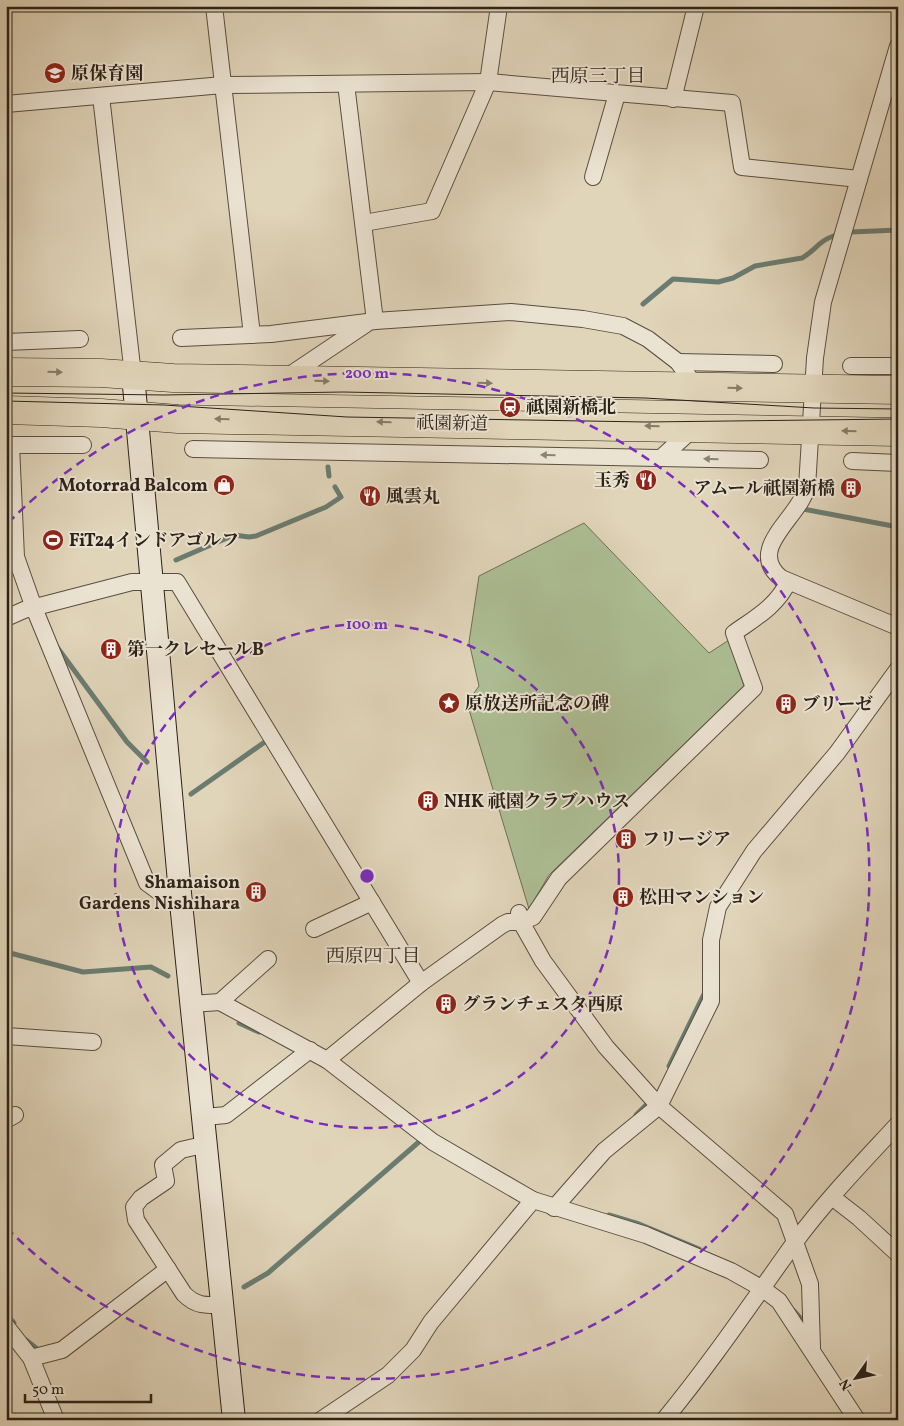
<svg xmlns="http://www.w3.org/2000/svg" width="904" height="1426" font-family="Vollkorn,'Noto Serif JP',serif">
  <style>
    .green { fill: #adbe94; stroke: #6c7056 }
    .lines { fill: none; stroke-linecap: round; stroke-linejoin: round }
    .stream { stroke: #6a7c71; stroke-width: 5 }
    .street-casing { stroke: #594e41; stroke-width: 18 }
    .secondary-casing { stroke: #2c2219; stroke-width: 24 }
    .highway-casing { stroke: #2c2219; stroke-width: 29 }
    .street { stroke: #ebe3d2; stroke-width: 16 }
    .secondary { stroke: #ebe3d2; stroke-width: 22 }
    .highway { stroke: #e0d4b9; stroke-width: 28 }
    .tram { stroke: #2c2219; stroke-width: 1 }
    .oneway { fill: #867b69 }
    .oneway2 { fill: #8c8276 }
    .ring { fill: none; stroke: #7b2cbf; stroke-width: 2.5; stroke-dasharray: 9 6 }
    .labels { text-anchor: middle; stroke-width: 4; stroke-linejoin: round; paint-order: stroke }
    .poi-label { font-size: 18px; font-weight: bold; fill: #2c2219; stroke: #ebe3d2; text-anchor: start }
    .street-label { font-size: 18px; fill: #2c2219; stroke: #ebe3d2 }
    .neighbourhood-label { font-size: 19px; fill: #2c2219; stroke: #ebe3d2 }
    .centre { fill: #7b2cbf; stroke: #ebe3d2; stroke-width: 2.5 }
    .ring-label { font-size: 15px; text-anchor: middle; font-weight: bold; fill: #7b2cbf; stroke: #ebe3d2; stroke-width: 4; stroke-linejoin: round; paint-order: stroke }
  </style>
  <rect width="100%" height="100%" fill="#e0d4b9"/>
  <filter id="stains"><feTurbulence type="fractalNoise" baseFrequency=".004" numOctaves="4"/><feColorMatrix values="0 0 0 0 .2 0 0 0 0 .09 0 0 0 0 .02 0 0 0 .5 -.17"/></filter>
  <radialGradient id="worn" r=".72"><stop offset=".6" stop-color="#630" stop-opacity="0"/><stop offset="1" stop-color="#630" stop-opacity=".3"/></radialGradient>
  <path class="green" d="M 584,523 L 709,653 L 729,640 L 744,686 L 549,875 L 529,909 L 467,703 L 479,686 L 469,642 L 479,576 Z"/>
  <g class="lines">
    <g class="stream">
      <path d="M 851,232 L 898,230"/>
      <path d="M 643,304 L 673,279 L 718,282 L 733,278 L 755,266 L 802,258 C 816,250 818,241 836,235"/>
      <path d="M 328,467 L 329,476"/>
      <path d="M 803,509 L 898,527"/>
      <path d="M 176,560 L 234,535 L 249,537 L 256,536 L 326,507 L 341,497 L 335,487"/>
      <path d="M 57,647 L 127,742 L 147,762"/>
      <path d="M 191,794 L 269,739"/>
      <path d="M 6,952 L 83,972 L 151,967 L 168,976"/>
      <path d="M 239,1023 L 259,1032"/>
      <path d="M 669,1066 L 705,992"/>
      <path d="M 636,1115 L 647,1104"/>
      <path d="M 609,1215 L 639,1224 L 699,1249"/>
      <path d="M 244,1287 L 268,1273 L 420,1141"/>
      <path d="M 794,1311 L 803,1321"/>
      <path d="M 6,1314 L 14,1323"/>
      <path d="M 26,1340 L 41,1352"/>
    </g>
    <g class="street-casing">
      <g id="street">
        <path d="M 214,6 L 252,335"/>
        <path d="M 898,46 L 823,302 L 815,358 L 807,487 C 800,517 745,549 781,578 L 898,627"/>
        <path d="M 346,84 L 375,321"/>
        <path d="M 101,96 L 133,375"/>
        <path d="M 673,99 L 696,6"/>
        <path d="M 6,104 L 223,85 L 488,82 L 732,103 L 742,167 L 859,179"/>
        <path d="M 593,177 L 617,94"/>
        <path d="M 364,223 L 432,211 L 488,82 L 499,6"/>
        <path d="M 181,338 L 271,334 L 375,321 L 511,312 L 583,319 L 623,326 L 648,339 L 678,362 L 696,387"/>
        <path d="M 6,342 L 80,339"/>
        <path d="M 678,362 L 774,364"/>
        <path d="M 851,366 L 898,366"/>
        <path d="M 284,379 L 366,324"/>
        <path d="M 6,445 L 83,445"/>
        <path d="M 11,445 L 16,557 L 34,608 L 147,883 L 158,891 L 180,893"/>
        <path d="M 193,449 L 760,460"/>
        <path d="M 662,457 L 695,427"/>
        <path d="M 852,461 L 898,463"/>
        <path d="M 788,582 C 777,606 755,618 734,633 L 754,688 L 559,878 L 533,917 L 521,922 L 543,961 L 606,1047 L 659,1106 L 785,1214 L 810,1284 L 812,1348"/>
        <path d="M 6,618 L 24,610 L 132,582 L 177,582 L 421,983"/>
        <path d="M 314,929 L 372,902"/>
        <path d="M 220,1002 L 268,959"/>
        <path d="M 191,1004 L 220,1002 L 327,1060 L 433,1142 L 533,1200 L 646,1235 L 731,1271 L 763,1289 L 779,1301 L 857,1420"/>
        <path d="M 6,1036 L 93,1042"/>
        <path d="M 327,1060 L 421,983 L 502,925 L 508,922 L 521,922 L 519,913"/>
        <path d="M 205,1117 L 226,1115 L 310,1050"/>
        <path d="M 6,1120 L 15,1115"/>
        <path d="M 207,1144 L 181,1150 L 163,1165 L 166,1181 L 141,1198 L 134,1207 L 136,1220 L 184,1294 C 196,1306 206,1306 223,1304"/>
        <path d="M 832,1197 L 859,1218 L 898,1254"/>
        <path d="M 554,1208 L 604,1151 L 659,1106 L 711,1001 L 711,940 L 718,907 L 754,851 L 837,753 L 898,669"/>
        <path d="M 6,1326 L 31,1358 L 56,1420"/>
        <path d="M 31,1358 L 62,1350 L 168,1269"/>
        <path d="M 321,1420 L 388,1375 L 413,1350 L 431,1322 L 533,1200"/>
        <path d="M 664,1420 C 711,1363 752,1302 795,1242 C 826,1200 863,1162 898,1124"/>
      </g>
    </g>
    <g class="secondary-casing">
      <path id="secondary" d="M 133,375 L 180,893 L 234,1420"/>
    </g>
    <g class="highway-casing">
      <g id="highway">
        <path d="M 6,372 L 101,373 L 173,378 L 898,390"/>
        <path d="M 6,410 L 101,413 L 178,419 L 898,432"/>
      </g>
    </g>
    <use href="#street" class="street"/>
    <use href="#secondary" class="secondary"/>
    <use href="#highway" class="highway"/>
    <g class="tram">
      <path d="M 6,393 L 164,395 L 343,392 L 645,398 L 814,408 L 898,409"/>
      <path d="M 6,401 L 164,405 L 347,417 L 646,422 L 898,419"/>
    </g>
  </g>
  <defs><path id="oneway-solid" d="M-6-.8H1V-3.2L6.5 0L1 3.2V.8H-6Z" transform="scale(1.25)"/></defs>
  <g class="oneway">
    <use href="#oneway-solid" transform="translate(55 372) rotate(1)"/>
    <use href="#oneway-solid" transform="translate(322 381) rotate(1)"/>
    <use href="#oneway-solid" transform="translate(485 383) rotate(1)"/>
    <use href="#oneway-solid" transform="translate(735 388) rotate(2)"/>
    <use href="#oneway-solid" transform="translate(222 419) rotate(-179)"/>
    <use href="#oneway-solid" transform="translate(384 422) rotate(-179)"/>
    <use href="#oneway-solid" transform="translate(652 426) rotate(-179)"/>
    <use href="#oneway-solid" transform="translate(849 431) rotate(-179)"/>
  </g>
  <g class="oneway2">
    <use href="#oneway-solid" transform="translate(548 455) rotate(-179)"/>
    <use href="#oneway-solid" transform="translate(711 459) rotate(-178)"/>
  </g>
  <g class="ring">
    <circle cx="367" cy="876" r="252"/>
    <path d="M8 523A503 503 0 1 1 8 1229"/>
  </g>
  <defs>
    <g id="school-disc" transform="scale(1.125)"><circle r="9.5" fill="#8f2418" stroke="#ebe3d2"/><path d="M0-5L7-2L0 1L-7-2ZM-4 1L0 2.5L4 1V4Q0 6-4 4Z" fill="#fff"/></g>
    <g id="station-disc" transform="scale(1.125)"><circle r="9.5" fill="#8f2418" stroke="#ebe3d2"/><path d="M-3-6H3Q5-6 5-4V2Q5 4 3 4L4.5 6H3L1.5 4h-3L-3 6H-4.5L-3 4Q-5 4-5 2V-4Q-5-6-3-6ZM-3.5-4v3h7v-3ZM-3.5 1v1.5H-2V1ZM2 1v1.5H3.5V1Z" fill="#fff"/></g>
    <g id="restaurant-disc" transform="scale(1.125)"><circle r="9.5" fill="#8f2418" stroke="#ebe3d2"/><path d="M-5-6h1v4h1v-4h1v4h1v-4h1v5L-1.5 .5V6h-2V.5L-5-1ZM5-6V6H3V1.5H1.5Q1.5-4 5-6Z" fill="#fff"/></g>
    <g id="shop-disc" transform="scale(1.125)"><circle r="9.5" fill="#8f2418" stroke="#ebe3d2"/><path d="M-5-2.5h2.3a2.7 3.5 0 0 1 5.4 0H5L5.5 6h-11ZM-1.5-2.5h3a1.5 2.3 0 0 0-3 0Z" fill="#fff"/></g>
    <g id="building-disc" transform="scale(1.125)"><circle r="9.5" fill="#8f2418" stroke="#ebe3d2"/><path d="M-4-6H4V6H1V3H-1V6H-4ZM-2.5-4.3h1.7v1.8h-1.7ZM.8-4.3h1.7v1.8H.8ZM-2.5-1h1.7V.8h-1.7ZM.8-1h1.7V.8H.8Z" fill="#fff"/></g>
    <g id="stadium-disc" transform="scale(1.125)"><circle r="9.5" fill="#8f2418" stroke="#ebe3d2"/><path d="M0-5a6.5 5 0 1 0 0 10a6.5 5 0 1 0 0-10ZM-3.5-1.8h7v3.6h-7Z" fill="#fff"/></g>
    <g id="sight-disc" transform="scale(1.125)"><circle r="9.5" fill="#8f2418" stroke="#ebe3d2"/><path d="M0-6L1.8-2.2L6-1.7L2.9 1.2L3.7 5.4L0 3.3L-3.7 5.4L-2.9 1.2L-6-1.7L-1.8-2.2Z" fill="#fff"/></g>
  </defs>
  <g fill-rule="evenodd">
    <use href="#school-disc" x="55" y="73"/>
    <use href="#station-disc" x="510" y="407"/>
    <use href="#restaurant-disc" x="646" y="480"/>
    <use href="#shop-disc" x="224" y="485"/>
    <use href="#building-disc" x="851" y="488"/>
    <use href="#restaurant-disc" x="370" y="496"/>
    <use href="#stadium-disc" x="53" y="540"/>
    <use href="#building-disc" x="111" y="649"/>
    <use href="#sight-disc" x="449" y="703"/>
    <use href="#building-disc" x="786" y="704"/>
    <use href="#building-disc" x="428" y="801"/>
    <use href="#building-disc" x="626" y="839"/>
    <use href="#building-disc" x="256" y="892"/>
    <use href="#building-disc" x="623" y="897"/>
    <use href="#building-disc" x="446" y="1004"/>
  </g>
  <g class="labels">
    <g class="poi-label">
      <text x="71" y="79">原保育園</text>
      <text x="526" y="413">祗園新橋北</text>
      <text x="630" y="486" text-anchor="end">玉秀</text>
      <text x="208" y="491" text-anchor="end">Motorrad Balcom</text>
      <text x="835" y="494" text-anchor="end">アムール祇園新橋</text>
      <text x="386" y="502">風雲丸</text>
      <text x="69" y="546">FiT24インドアゴルフ</text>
      <text x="127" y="655">第一クレセールB</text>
      <text x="465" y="709">原放送所記念の碑</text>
      <text x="802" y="710">ブリーゼ</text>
      <text x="444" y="807">NHK 祇園クラブハウス</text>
      <text x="642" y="845">フリージア</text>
      <text x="240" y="888" text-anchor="end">Shamaison<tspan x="240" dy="21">Gardens Nishihara</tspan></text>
      <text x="639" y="903">松田マンション</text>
      <text x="462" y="1010">グランチェスタ西原</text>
    </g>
    <g class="street-label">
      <text transform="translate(452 423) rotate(1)" y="6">祇園新道</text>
    </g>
    <g class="neighbourhood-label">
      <text x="598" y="82">西原三丁目</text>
      <text x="373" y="962">西原四丁目</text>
    </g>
  </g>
  <circle cx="367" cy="876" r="8" class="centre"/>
  <g class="ring-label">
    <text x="367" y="378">200 m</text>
    <text x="367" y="629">100 m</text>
  </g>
  <rect width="904" height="1426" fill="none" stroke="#e0d4b9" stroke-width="25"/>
  <rect x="8" y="8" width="889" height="1411" fill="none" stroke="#2c2219" stroke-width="2.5"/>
  <rect x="12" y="12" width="879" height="1401" fill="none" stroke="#2c2219"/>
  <g transform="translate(856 1378) rotate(237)" stroke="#ebe3d2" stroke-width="4" paint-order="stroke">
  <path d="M0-4L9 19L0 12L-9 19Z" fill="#2c2219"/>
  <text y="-8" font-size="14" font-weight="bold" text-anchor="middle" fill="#2c2219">N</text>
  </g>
  <path d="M25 1394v8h126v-8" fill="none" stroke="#2c2219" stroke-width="2.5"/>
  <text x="32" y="1394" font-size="15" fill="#2c2219" stroke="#ebe3d2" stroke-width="4" paint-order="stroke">50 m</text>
  <rect width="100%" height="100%" filter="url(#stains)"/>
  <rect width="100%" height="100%" fill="url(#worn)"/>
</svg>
